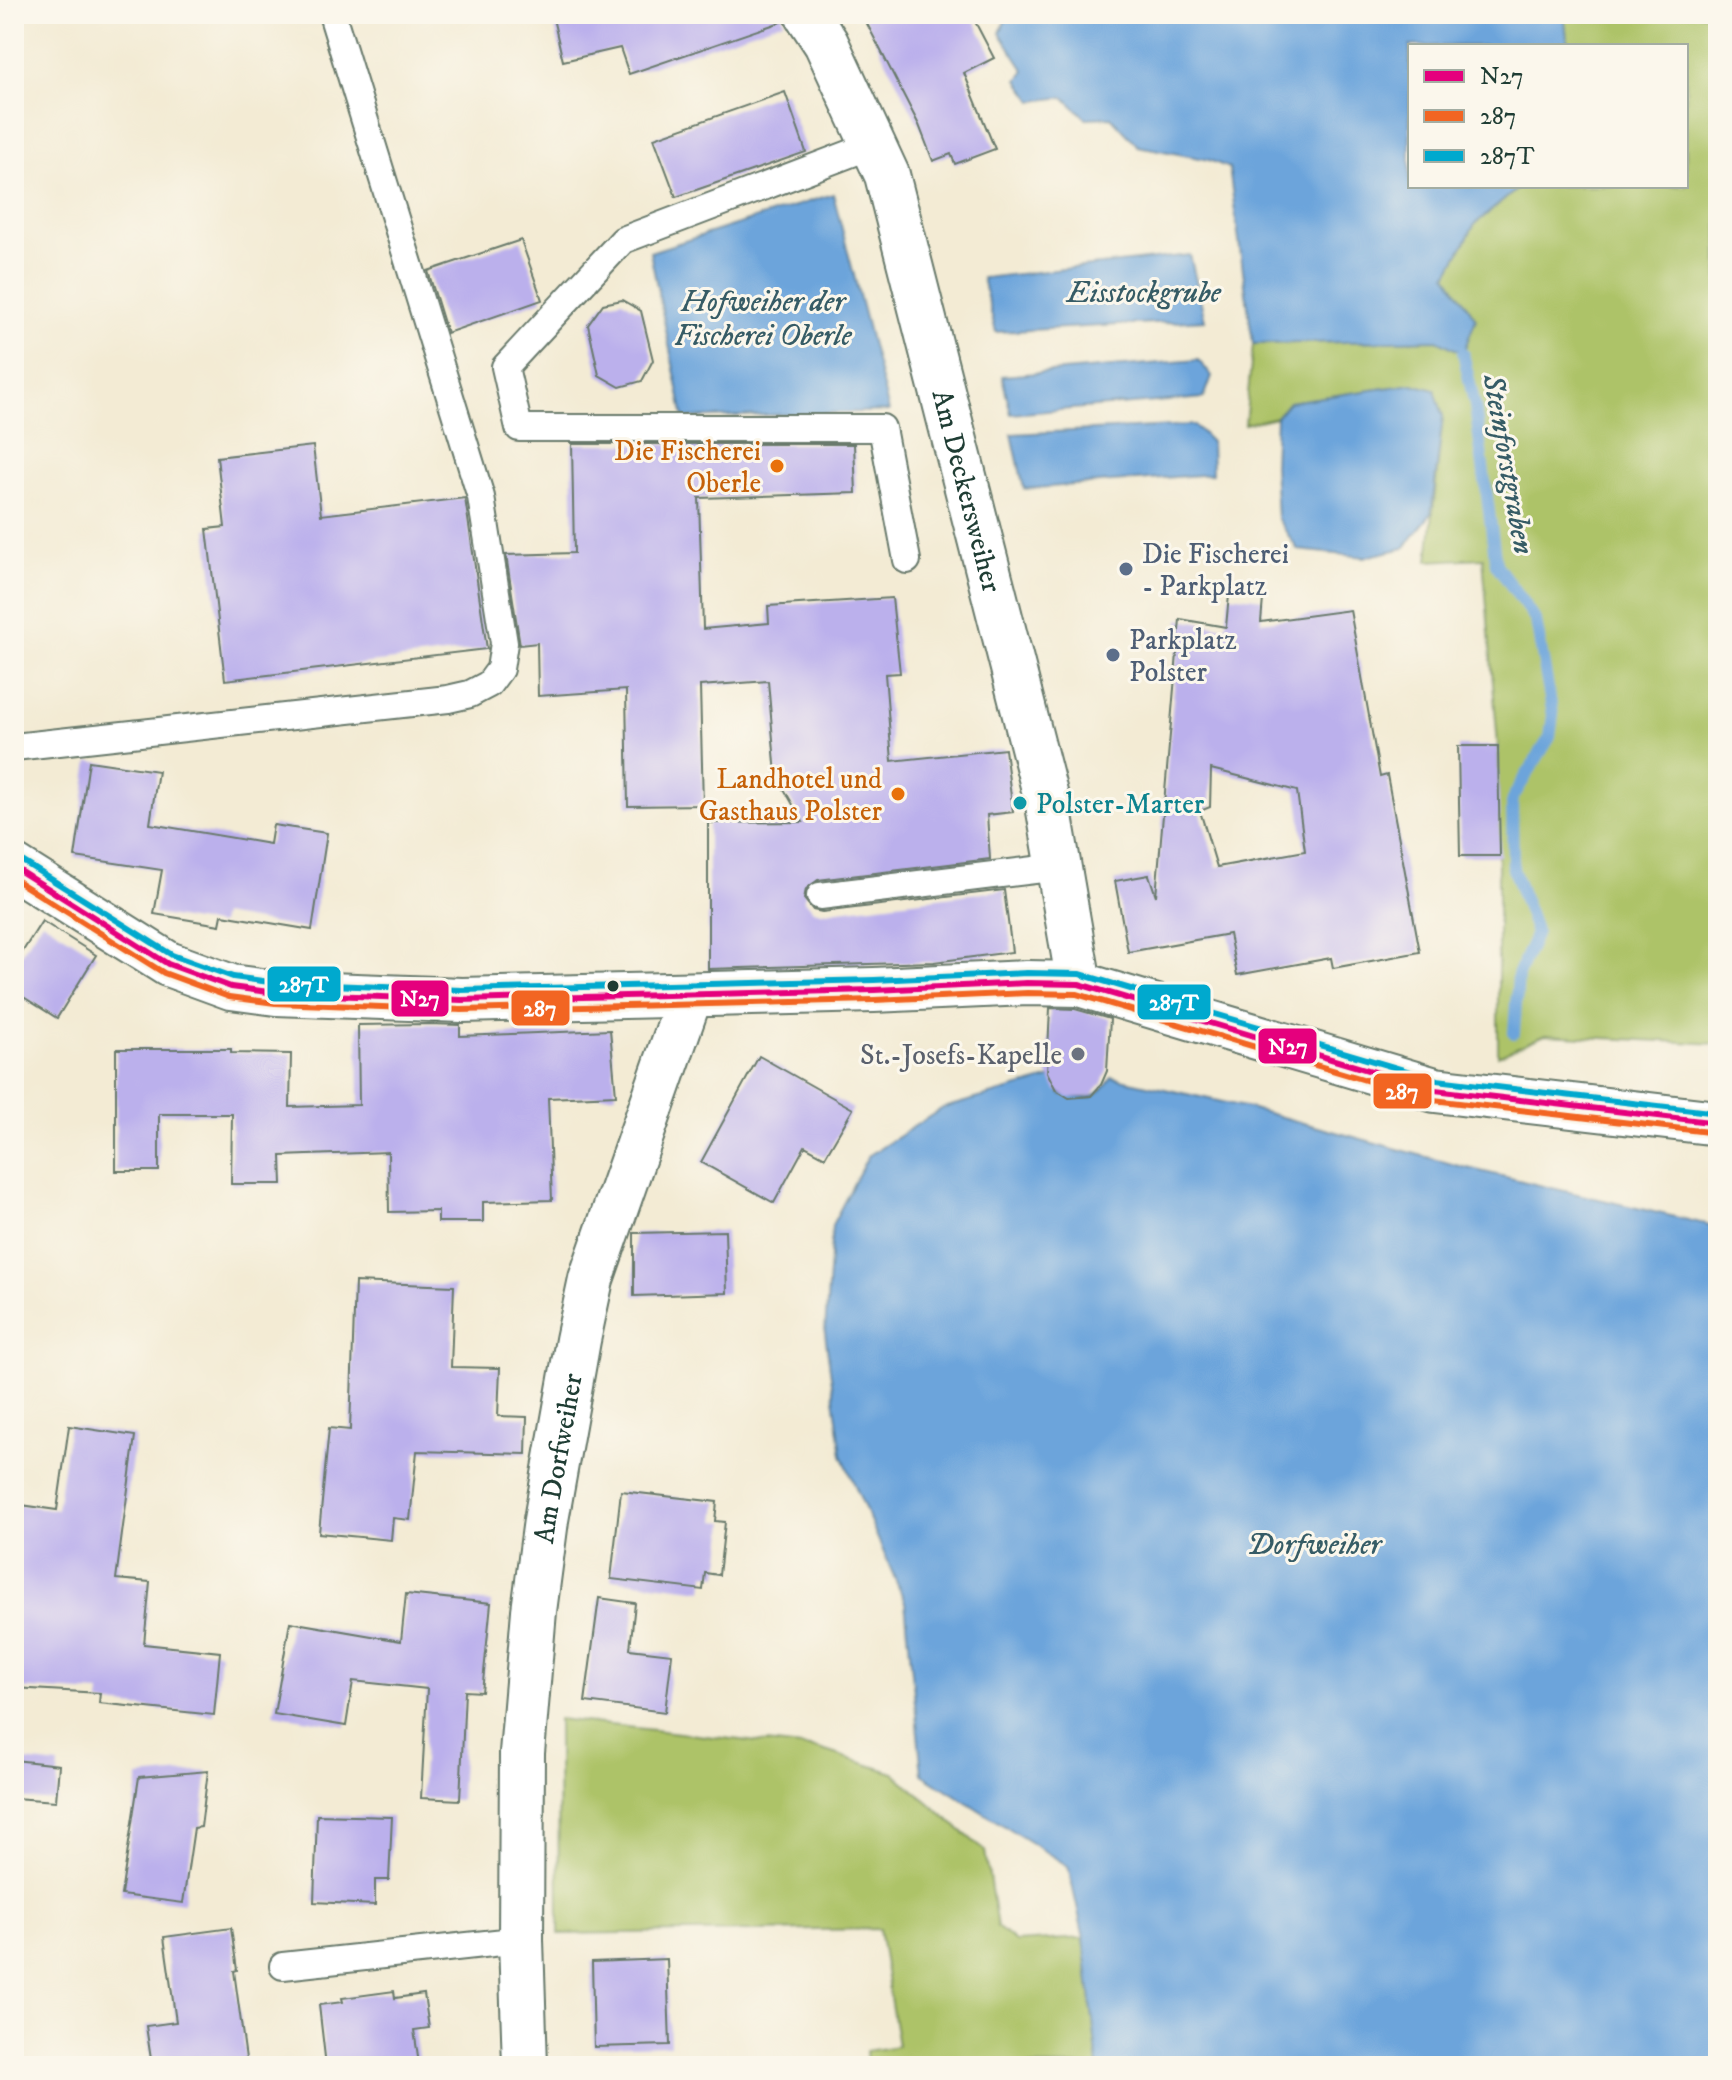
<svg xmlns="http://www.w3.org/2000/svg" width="1732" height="2080" font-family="'IM FELL DW Pica',serif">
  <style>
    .green { fill: #adc367; stroke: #66804e; stroke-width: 2 }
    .water { fill: #6ca4db; stroke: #467088; stroke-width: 2 }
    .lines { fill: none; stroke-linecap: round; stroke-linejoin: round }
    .stream { stroke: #6ca4db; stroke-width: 12 }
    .building { fill: #bbb0ec; fill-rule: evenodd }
    .lane-casing { stroke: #697a6c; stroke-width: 30 }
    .street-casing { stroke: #697a6c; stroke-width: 48 }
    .lane { stroke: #fff; stroke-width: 26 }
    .street { stroke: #fff; stroke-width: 44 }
    .bus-1-casing { stroke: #fbf7ec; stroke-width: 12 }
    .bus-2-casing { stroke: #fbf7ec; stroke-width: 12 }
    .bus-3-casing { stroke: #fbf7ec; stroke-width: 12 }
    .bus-1 { stroke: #e5007d; stroke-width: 6 }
    .bus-2 { stroke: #f26522; stroke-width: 6 }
    .bus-3 { stroke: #00a9ce; stroke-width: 6 }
    .food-dot { fill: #e8710a; stroke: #fbf7ec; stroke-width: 3 }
    .service-dot { fill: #5c6f8a; stroke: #fbf7ec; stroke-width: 3 }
    .culture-dot { fill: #0f9aa8; stroke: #fbf7ec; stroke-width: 3 }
    .bus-dot { fill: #1f3d34; stroke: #fbf7ec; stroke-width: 3 }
    .worship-dot { fill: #6b7280; stroke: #fbf7ec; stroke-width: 3 }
    .labels { text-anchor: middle; stroke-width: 6; stroke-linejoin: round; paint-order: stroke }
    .food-label { font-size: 28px; fill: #c56008; stroke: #fbf7ec; text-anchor: end }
    .street-label { font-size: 28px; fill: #1f3d34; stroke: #fbf7ec }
    .service-label { font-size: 28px; fill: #4e5e75; stroke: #fbf7ec; text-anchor: start }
    .culture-label { font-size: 28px; fill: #0d838f; stroke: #fbf7ec; text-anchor: start }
    .worship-label { font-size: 28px; fill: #5b616d; stroke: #fbf7ec; text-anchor: end }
    .water-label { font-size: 30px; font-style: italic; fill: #365c66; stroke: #fbf7ec }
    .line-badge { stroke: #fbf7ec; stroke-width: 3 }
    .badge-label { font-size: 22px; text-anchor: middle; font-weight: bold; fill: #fff }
  </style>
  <rect width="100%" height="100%" fill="#fbf7ec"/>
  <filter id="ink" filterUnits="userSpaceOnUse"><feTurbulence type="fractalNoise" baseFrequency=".0125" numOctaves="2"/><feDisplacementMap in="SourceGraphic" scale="16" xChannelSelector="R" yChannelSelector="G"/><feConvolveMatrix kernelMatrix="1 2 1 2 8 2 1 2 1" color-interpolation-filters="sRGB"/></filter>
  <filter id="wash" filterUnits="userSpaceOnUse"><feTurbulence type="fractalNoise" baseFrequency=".006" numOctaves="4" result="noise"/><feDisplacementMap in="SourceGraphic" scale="32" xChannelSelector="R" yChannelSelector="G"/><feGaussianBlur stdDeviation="1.8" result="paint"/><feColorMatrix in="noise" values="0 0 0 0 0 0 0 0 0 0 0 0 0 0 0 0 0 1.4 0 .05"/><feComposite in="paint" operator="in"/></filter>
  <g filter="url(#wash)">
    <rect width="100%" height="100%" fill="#f3ebd4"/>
    <g class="green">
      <path d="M 1564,14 L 1718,14 L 1718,1044 L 1545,1035 L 1498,1056 L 1498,746 L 1483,558 L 1428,561 L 1443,416 L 1435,390 L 1413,384 L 1289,402 L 1276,417 L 1245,424 L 1253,344 L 1438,340 L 1476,319 L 1447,275 L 1475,224 L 1521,186 L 1686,186 L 1686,46 L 1568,46 Z"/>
      <path d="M 558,1719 L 819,1749 L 894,1773 L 985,1851 L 997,1927 L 1015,1942 L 1084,1938 L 1098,2066 L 867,2066 L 866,2051 L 898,2046 L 879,1929 L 559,1934 Z"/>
    </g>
    <g class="water">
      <path d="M 1008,14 L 1564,14 L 1568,46 L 1410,46 L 1410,186 L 1521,186 L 1475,224 L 1447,275 L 1476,319 L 1463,353 L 1437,340 L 1253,344 L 1229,168 L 1209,160 L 1138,146 L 1111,117 L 1086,118 L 1064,97 L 1033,101 L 1018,80 L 1025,71 L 1000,33 Z"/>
      <path d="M 833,194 L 889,411 L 684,418 L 650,252 Z"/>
      <path d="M 1190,255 L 1205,320 L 996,332 L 982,278 Z"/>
      <path d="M 1198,360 L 1212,376 L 1204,398 L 1011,414 L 1002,376 Z"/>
      <path d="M 1413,384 L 1435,390 L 1443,416 L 1431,514 L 1404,548 L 1365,557 L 1298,550 L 1277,518 L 1274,466 L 1276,417 L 1289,402 Z"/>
      <path d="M 1194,425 L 1211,442 L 1212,474 L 1024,489 L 1012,434 Z"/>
      <path d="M 1112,1077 L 1249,1108 L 1463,1167 L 1718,1227 L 1718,2066 L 1098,2066 L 1084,1938 L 1068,1866 L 922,1774 L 905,1602 L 842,1455 L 825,1333 L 832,1225 L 868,1156 L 943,1108 L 1052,1078 L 1061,1094 C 1089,1100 1095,1102 1112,1077 Z"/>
    </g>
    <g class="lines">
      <path class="stream" d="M 1463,353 L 1475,406 L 1496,564 L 1536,621 L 1553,715 L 1550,737 L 1512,799 L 1513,869 L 1536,933 L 1518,975 L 1514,1033"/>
    </g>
    <g id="blocks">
      <g class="building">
        <path d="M 552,14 L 782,14 L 784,21 L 629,74 L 620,48 L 563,61 Z"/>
        <path d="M 862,14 L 971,14 L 994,58 L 964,73 L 995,149 L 955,164 L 951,154 L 933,161 L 919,125 Z"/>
        <path d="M 785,92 L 806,152 L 676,197 L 654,138 Z"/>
        <path d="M 521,240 L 542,300 L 447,333 L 428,271 Z"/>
        <path d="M 622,300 L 641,311 L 653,360 L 642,381 L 620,387 L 599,375 L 588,325 L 603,304 Z"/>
        <path d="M 572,444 L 854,444 L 856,493 L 699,498 L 703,629 L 769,623 L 768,606 L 892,598 L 900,673 L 885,674 L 892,761 L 1005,749 L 1013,812 L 987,815 L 990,859 L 818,880 L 806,889 L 804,899 L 813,910 L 822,912 L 1004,890 L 1012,952 L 934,962 L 708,969 L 708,823 L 803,822 L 776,775 L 768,681 L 700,686 L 703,805 L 628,806 L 626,690 L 538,696 L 537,643 L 520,645 L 506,555 L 574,553 Z"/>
        <path d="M 313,446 L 321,515 L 465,498 L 487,649 L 225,680 L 207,529 L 225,527 L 217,457 Z"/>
        <path d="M 1229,595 L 1263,599 L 1261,622 L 1350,610 L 1380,777 L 1387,775 L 1420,952 L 1333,968 L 1331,958 L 1237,975 L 1229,934 L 1128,952 L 1115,881 L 1149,875 L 1156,896 L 1180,619 L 1226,627 ZM 1211,769 L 1297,791 L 1305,851 L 1217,867 L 1200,811 L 1210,807 Z"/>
        <path d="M 1458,746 L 1498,746 L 1500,856 L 1460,856 Z"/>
        <path d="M 89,761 L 158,771 L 150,824 L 270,844 L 273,825 L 327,833 L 312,930 L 222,915 L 220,925 L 154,914 L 162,870 L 75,857 Z"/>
        <path d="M 42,921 L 96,955 L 57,1018 L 14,991 L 14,965 Z"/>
        <path d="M 1050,1008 L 1075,1009 L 1110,1019 L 1107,1071 L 1101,1085 L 1091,1096 L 1069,1098 L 1056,1090 L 1047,1072 Z"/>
        <path d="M 429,1024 L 460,1025 L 460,1036 L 610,1030 L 616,1095 L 548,1098 L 552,1200 L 483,1202 L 483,1222 L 438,1222 L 438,1211 L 389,1212 L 388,1152 L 281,1156 L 282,1184 L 231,1184 L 232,1114 L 159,1114 L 159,1171 L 116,1171 L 116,1049 L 231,1049 L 231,1053 L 291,1054 L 290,1107 L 359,1105 L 358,1025 Z"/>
        <path d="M 759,1056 L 853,1109 L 825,1157 L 805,1146 L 774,1203 L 701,1162 Z"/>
        <path d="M 725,1231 L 727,1293 L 634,1296 L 634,1233 Z"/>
        <path d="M 355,1282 L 454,1286 L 451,1367 L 500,1368 L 498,1416 L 527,1417 L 526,1454 L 417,1451 L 410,1520 L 393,1518 L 391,1540 L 319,1533 L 329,1428 L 350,1430 Z"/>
        <path d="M 69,1426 L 135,1436 L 116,1579 L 150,1582 L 144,1644 L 220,1652 L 214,1715 L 99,1703 L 100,1693 L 14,1688 L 14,1504 L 57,1510 Z"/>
        <path d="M 621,1491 L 717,1502 L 715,1521 L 725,1522 L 719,1575 L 705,1573 L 703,1590 L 611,1579 Z"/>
        <path d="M 406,1594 L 491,1603 L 482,1692 L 465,1691 L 460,1800 L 421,1798 L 427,1689 L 353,1681 L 346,1726 L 274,1714 L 290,1622 L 401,1641 Z"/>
        <path d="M 599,1598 L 635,1603 L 630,1649 L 672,1654 L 665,1712 L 585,1702 Z"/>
        <path d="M 14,1760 L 59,1765 L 56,1801 L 14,1798 Z"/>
        <path d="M 208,1771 L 201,1827 L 194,1828 L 183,1903 L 121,1895 L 139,1777 Z"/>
        <path d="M 317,1815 L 392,1817 L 389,1880 L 375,1880 L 375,1905 L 314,1902 Z"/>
        <path d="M 231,1928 L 237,1970 L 234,1971 L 247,2066 L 152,2066 L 146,2026 L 176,2022 L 164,1937 Z"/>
        <path d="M 667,1959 L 670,2045 L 594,2047 L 592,1962 Z"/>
        <path d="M 394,1991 L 395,1998 L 424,1994 L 429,2028 L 414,2030 L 419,2064 L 326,2066 L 319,2005 L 343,2002 L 342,1998 Z"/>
      </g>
    </g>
  </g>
  <g filter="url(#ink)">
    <use href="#blocks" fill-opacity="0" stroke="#697a6c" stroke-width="2"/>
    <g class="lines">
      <g class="lane-casing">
        <g id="lane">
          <path d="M 873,145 L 623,240 L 505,367 L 519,428 L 882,428 L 907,560"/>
          <path d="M 14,747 L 448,699 L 470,694 L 489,684 L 500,669 L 504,643 L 481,497 L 332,14"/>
          <path d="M 820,896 L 1059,867"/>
          <path d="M 283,1966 L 521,1940"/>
        </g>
      </g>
      <g class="street-casing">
        <g id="street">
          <path id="s1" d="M 807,14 L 826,43 L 887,175 L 1048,805 L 1079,984"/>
          <path d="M 14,867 L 168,964 L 231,987 L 276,993 L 462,1000 L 874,990 L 1027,983 L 1079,984 L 1435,1090 L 1718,1123"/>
          <path id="s2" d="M 525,2066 L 521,1940 L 522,1753 L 534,1611 L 546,1520 L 578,1340 L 591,1279 L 690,996"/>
        </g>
      </g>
      <use href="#lane" class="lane"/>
      <use href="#street" class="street"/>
      <g class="bus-1-casing">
        <path id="bus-1" d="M 14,867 L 168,964 L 231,987 L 276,993 L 462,1000 L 874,990 L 1027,983 L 1079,984 L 1435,1090 L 1718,1123"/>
      </g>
      <g class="bus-2-casing">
        <path id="bus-2" d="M 14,879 L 164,973 L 229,997 L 275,1003 L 462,1010 L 874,1000 L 1027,993 L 1077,994 L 1433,1100 L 1717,1133"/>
      </g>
      <g class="bus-3-casing">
        <path id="bus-3" d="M 19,859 L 172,955 L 233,977 L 277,983 L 462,990 L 874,980 L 1027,973 L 1080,974 L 1437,1080 L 1718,1113"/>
      </g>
      <use href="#bus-1" class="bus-1"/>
      <use href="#bus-2" class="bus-2"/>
      <use href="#bus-3" class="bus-3"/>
    </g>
  </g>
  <g class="food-dot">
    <circle cx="777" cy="466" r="8"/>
    <circle cx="898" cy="794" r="8"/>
  </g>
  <g class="service-dot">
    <circle cx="1126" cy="569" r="8"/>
    <circle cx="1113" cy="655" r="8"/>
  </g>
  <circle class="culture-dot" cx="1020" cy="803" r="8"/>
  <circle class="bus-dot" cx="613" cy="986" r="7"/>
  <circle class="worship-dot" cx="1078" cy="1054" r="8"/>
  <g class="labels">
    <g class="food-label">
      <text x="761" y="460">Die Fischerei<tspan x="761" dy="32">Oberle</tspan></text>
      <text x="882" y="788">Landhotel und<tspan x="882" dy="32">Gasthaus Polster</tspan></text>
    </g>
    <g class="street-label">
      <text dy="10" stroke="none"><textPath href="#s1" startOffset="506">Am Deckersweiher</textPath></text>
      <text dy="10" stroke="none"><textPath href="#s2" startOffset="610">Am Dorfweiher</textPath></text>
    </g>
    <g class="service-label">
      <text x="1142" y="563">Die Fischerei<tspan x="1142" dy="32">- Parkplatz</tspan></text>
      <text x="1129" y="649">Parkplatz<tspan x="1129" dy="32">Polster</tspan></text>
    </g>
    <g class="culture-label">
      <text x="1036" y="813">Polster-Marter</text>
    </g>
    <g class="worship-label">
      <text x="1062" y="1064">St.-Josefs-Kapelle</text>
    </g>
    <g class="water-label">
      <text x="1144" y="302">Eisstockgrube</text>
      <text x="763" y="311">Hofweiher der<tspan x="763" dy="34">Fischerei Oberle</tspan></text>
      <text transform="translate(1509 464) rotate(80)" y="10">Steinforstgraben</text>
      <text x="1314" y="1554">Dorfweiher</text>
    </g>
  </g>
  <g class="line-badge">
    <rect x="266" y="965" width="76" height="38" rx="8" fill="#00a9ce"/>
    <rect x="390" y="979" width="60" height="39" rx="8" fill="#e5007d"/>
    <rect x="1136" y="983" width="76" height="38" rx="8" fill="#00a9ce"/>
    <rect x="510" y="989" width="61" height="38" rx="8" fill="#f26522"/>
    <rect x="1257" y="1027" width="61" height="38" rx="8" fill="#e5007d"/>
    <rect x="1372" y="1072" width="61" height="38" rx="8" fill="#f26522"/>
  </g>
  <g class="badge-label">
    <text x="304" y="992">287T</text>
    <text x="420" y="1006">N27</text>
    <text x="1174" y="1010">287T</text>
    <text x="540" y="1016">287</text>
    <text x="1288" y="1054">N27</text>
    <text x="1402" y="1099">287</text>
  </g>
  <rect width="1732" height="2080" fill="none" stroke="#fbf7ec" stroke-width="48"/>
  <rect x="1408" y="44" width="280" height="144" fill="#fbf7ec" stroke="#a3ada2" stroke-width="2"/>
  <rect x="1424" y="70" width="40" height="12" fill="#e5007d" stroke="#a3ada2" stroke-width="2"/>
  <text x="1480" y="84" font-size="24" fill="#1f3d34">N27</text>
  <rect x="1424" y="110" width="40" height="12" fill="#f26522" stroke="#a3ada2" stroke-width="2"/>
  <text x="1480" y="124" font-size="24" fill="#1f3d34">287</text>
  <rect x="1424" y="150" width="40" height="12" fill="#00a9ce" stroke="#a3ada2" stroke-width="2"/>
  <text x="1480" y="164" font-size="24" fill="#1f3d34">287T</text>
</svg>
